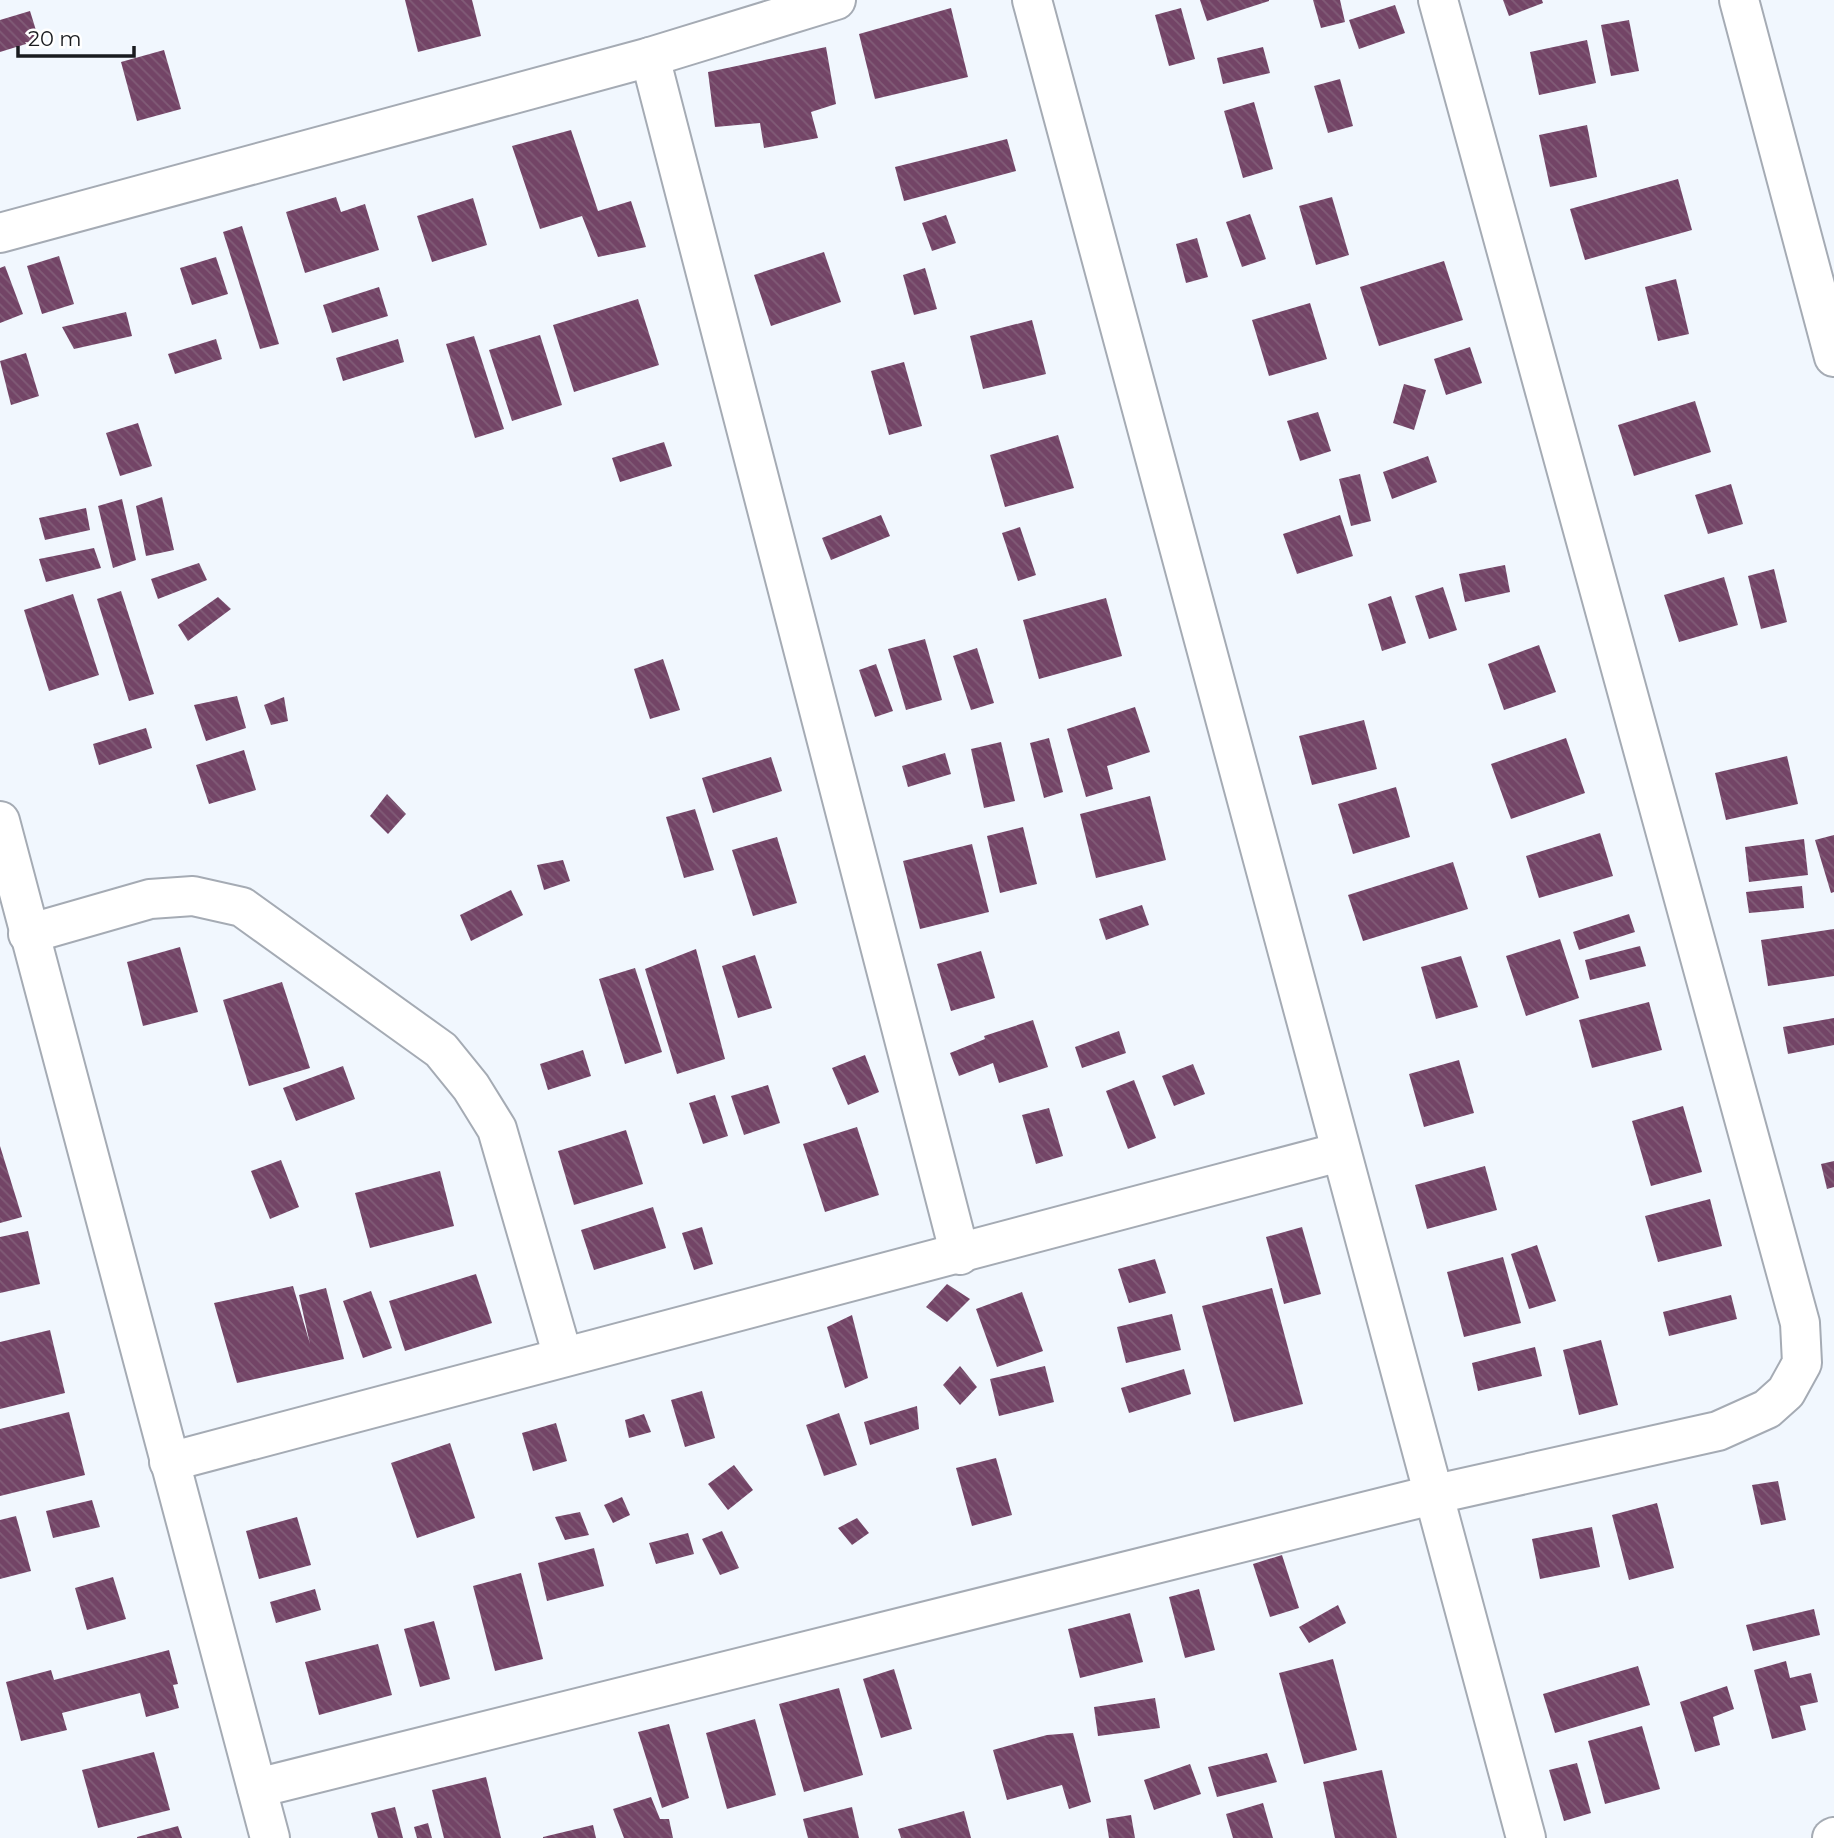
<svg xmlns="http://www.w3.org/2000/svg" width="1834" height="1838" font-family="Montserrat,sans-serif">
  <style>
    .building { fill: url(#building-back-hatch) }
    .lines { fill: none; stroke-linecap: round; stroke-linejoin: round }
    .minor-casing { stroke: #a5abb4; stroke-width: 42 }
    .minor { stroke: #fff; stroke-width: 38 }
  </style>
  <defs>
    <pattern id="building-back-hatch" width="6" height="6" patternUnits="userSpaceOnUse" patternTransform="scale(1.75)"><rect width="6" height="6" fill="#734466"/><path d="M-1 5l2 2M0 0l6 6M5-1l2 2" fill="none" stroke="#815c77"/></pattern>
  </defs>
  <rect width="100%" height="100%" fill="#f1f7fe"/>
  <g class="building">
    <path d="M 405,0 L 472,0 L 481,36 L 418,52 Z"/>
    <path d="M 1200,0 L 1269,0 L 1269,1 L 1207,21 Z"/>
    <path d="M 1313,0 L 1340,0 L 1345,22 L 1321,28 Z"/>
    <path d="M 1503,0 L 1542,0 L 1543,3 L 1509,16 Z"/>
    <path d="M 1395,5 L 1405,33 L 1359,49 L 1349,20 Z"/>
    <path d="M 951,8 L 968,77 L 875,99 L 859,34 Z"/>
    <path d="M 1181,8 L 1195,59 L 1169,66 L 1155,15 Z"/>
    <path d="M 30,11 L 39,40 L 0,52 L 0,20 Z"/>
    <path d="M 1629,20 L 1639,71 L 1611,76 L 1601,25 Z"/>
    <path d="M 1587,40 L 1596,83 L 1539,95 L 1530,52 Z"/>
    <path d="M 826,47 L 836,104 L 811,112 L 818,138 L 764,148 L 760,123 L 715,127 L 708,72 Z"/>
    <path d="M 1263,47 L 1270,73 L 1223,84 L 1217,58 Z"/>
    <path d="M 164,50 L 181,109 L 137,121 L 121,62 Z"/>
    <path d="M 1340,79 L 1353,126 L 1328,133 L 1314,86 Z"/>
    <path d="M 1254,102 L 1273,169 L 1243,178 L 1224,111 Z"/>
    <path d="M 1587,125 L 1597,177 L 1550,187 L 1539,135 Z"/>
    <path d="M 571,130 L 598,211 L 631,201 L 646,247 L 598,257 L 582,216 L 540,229 L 512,146 Z"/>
    <path d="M 1007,139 L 1016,171 L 904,201 L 895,167 Z"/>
    <path d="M 1678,179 L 1692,230 L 1585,260 L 1570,209 Z"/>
    <path d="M 336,197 L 341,212 L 365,204 L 379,250 L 305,273 L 286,212 Z"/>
    <path d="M 1332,197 L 1349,255 L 1316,265 L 1299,206 Z"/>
    <path d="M 473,198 L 487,245 L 432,262 L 417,216 Z"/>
    <path d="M 1250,214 L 1266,259 L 1242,267 L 1226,222 Z"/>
    <path d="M 946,215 L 956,243 L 932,251 L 922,223 Z"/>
    <path d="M 242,226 L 279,344 L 260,349 L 223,232 Z"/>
    <path d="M 1197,238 L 1208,277 L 1186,283 L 1176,244 Z"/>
    <path d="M 824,252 L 841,302 L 771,326 L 754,275 Z"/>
    <path d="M 59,256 L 74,304 L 42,314 L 27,266 Z"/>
    <path d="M 216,257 L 228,294 L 192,305 L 180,268 Z"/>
    <path d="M 1444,261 L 1463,320 L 1379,346 L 1360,287 Z"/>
    <path d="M 5,266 L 23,314 L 0,323 L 0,268 Z"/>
    <path d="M 925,268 L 937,309 L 914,315 L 903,275 Z"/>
    <path d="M 1676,279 L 1689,334 L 1658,341 L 1645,287 Z"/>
    <path d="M 379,287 L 388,316 L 332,333 L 323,305 Z"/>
    <path d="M 638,299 L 659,365 L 574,392 L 553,325 Z"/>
    <path d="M 1310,303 L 1327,359 L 1269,376 L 1252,320 Z"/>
    <path d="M 126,312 L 132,336 L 74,349 L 62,327 Z"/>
    <path d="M 1032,320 L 1046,374 L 983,389 L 970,336 Z"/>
    <path d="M 540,335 L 562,405 L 512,421 L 489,350 Z"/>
    <path d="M 474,336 L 504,429 L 475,438 L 446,344 Z"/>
    <path d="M 216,339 L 222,359 L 175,374 L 168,354 Z"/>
    <path d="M 398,339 L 404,362 L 343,381 L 336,358 Z"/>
    <path d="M 1470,347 L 1482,383 L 1446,395 L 1434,359 Z"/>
    <path d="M 26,353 L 39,396 L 11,405 L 0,361 Z"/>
    <path d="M 904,362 L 922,426 L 889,435 L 871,371 Z"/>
    <path d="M 1404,384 L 1426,390 L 1414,430 L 1393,423 Z"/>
    <path d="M 1695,401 L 1711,452 L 1634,476 L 1618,425 Z"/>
    <path d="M 1318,412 L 1331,451 L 1300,461 L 1287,421 Z"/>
    <path d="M 138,423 L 152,466 L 120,476 L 106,433 Z"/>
    <path d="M 1058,435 L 1074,488 L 1005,507 L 990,455 Z"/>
    <path d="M 664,442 L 672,466 L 620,482 L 612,458 Z"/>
    <path d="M 1428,456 L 1437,482 L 1392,499 L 1383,472 Z"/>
    <path d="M 1360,474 L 1371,521 L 1351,526 L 1339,479 Z"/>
    <path d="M 1731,484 L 1743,524 L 1708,534 L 1695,495 Z"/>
    <path d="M 162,497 L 174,550 L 146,556 L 136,506 Z"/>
    <path d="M 122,499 L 136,560 L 113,568 L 98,506 Z"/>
    <path d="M 86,508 L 90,530 L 45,540 L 39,518 Z"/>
    <path d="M 881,515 L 890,536 L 831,560 L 822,538 Z"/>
    <path d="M 1340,515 L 1353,556 L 1297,574 L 1283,534 Z"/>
    <path d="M 1020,527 L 1036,575 L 1018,581 L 1002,533 Z"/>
    <path d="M 94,548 L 101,568 L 46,582 L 39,559 Z"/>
    <path d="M 199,563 L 207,580 L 158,599 L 151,579 Z"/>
    <path d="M 1505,565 L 1510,592 L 1465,602 L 1459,574 Z"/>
    <path d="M 1774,569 L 1787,622 L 1761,629 L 1748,576 Z"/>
    <path d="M 1724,577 L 1738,625 L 1679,642 L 1664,595 Z"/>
    <path d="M 1443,587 L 1457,630 L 1429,639 L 1415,596 Z"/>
    <path d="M 121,591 L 154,694 L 129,701 L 97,599 Z"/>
    <path d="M 73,594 L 99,675 L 49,691 L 24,610 Z"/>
    <path d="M 1391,596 L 1406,643 L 1382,651 L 1368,604 Z"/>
    <path d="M 218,597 L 231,609 L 188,641 L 178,625 Z"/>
    <path d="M 1106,598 L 1122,656 L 1039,679 L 1023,620 Z"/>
    <path d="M 925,639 L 942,700 L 906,710 L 888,649 Z"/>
    <path d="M 1539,645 L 1556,692 L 1504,710 L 1488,664 Z"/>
    <path d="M 977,648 L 994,703 L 971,710 L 953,656 Z"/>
    <path d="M 663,659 L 680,710 L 650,719 L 634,669 Z"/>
    <path d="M 876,664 L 893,711 L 875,717 L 859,670 Z"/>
    <path d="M 237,696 L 246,728 L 206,741 L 194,705 Z"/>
    <path d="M 284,697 L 288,721 L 271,725 L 264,705 Z"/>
    <path d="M 1135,707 L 1150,752 L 1107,766 L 1113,789 L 1086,797 L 1067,729 Z"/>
    <path d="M 1364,720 L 1377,769 L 1312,785 L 1299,736 Z"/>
    <path d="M 146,728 L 152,748 L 99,765 L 93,744 Z"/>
    <path d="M 1049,738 L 1063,792 L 1044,798 L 1030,743 Z"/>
    <path d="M 1566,738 L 1585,793 L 1511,819 L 1491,764 Z"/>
    <path d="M 1001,742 L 1015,801 L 984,808 L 971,749 Z"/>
    <path d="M 244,750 L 256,790 L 209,804 L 196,765 Z"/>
    <path d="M 945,753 L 951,774 L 908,787 L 902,766 Z"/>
    <path d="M 1787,756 L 1798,804 L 1726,820 L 1715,773 Z"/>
    <path d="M 771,757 L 782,791 L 713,813 L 702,778 Z"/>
    <path d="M 1396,787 L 1410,837 L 1353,854 L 1338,804 Z"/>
    <path d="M 387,794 L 406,814 L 388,834 L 370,816 Z"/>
    <path d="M 1150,796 L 1166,860 L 1096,878 L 1080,814 Z"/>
    <path d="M 695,809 L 714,870 L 684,878 L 666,817 Z"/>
    <path d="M 1023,827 L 1037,884 L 1000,893 L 987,836 Z"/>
    <path d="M 1600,833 L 1613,876 L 1539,898 L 1526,856 Z"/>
    <path d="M 1834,835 L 1834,892 L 1831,893 L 1815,840 Z"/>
    <path d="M 777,837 L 797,903 L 753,916 L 732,850 Z"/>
    <path d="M 1804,839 L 1808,875 L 1749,882 L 1745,847 Z"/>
    <path d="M 972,844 L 989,912 L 920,929 L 903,861 Z"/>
    <path d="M 563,860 L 570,881 L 544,890 L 537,865 Z"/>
    <path d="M 1453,862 L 1468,909 L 1363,941 L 1348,895 Z"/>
    <path d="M 1802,886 L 1804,908 L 1749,913 L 1746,892 Z"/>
    <path d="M 511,890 L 523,915 L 471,941 L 460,915 Z"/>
    <path d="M 1142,905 L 1149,925 L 1106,940 L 1099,919 Z"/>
    <path d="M 1629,914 L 1635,932 L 1579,950 L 1573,932 Z"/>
    <path d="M 1834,929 L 1834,976 L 1768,986 L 1761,940 Z"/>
    <path d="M 1560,939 L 1579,998 L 1526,1016 L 1506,956 Z"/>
    <path d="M 1640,946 L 1646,966 L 1590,980 L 1585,960 Z"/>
    <path d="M 180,947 L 198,1012 L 143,1026 L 127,962 Z"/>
    <path d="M 696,949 L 725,1059 L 677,1074 L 645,969 Z"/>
    <path d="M 981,951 L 995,998 L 951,1011 L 937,964 Z"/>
    <path d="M 755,955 L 772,1008 L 738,1018 L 722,966 Z"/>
    <path d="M 1461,956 L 1478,1007 L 1436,1019 L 1421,967 Z"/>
    <path d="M 635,968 L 662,1052 L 625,1064 L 599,979 Z"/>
    <path d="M 282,982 L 310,1068 L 249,1086 L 223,1000 Z"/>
    <path d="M 1649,1002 L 1662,1050 L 1592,1068 L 1579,1020 Z"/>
    <path d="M 1834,1018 L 1834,1045 L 1788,1054 L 1783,1027 Z"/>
    <path d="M 1033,1020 L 1048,1067 L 999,1083 L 993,1063 L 959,1076 L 950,1053 L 985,1039 L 984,1036 Z"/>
    <path d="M 1119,1031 L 1126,1053 L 1082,1068 L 1075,1047 Z"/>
    <path d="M 583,1050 L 591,1076 L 548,1090 L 540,1064 Z"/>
    <path d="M 865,1055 L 879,1092 L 848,1105 L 832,1068 Z"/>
    <path d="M 1459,1060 L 1474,1113 L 1424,1127 L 1409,1074 Z"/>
    <path d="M 1193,1064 L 1205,1094 L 1174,1106 L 1162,1076 Z"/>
    <path d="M 343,1066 L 355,1099 L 296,1121 L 283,1088 Z"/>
    <path d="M 1134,1080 L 1156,1138 L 1128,1149 L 1106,1091 Z"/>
    <path d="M 768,1085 L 780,1123 L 744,1135 L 731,1096 Z"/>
    <path d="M 715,1095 L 728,1136 L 703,1144 L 689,1103 Z"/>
    <path d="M 1683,1106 L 1702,1172 L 1651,1186 L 1632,1121 Z"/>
    <path d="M 1049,1108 L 1063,1156 L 1036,1164 L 1022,1115 Z"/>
    <path d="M 857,1127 L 879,1195 L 825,1212 L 803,1144 Z"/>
    <path d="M 626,1130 L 643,1184 L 574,1205 L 558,1151 Z"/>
    <path d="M 0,1146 L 22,1217 L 0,1223 Z"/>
    <path d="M 281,1160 L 299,1207 L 270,1219 L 251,1171 Z"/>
    <path d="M 1834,1161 L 1834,1187 L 1827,1189 L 1821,1164 Z"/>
    <path d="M 1485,1166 L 1497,1210 L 1427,1229 L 1415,1185 Z"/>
    <path d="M 440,1171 L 454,1226 L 370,1248 L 355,1193 Z"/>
    <path d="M 1710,1199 L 1722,1246 L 1658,1262 L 1645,1216 Z"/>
    <path d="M 653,1207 L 666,1248 L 594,1270 L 581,1230 Z"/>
    <path d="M 702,1227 L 713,1264 L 694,1270 L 682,1233 Z"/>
    <path d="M 1302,1227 L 1321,1294 L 1284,1304 L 1266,1237 Z"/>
    <path d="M 28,1231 L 40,1284 L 0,1293 L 0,1237 Z"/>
    <path d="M 1537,1245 L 1556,1301 L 1529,1309 L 1511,1254 Z"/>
    <path d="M 1503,1257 L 1521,1323 L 1464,1337 L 1447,1272 Z"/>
    <path d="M 1155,1259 L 1166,1293 L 1129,1303 L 1118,1269 Z"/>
    <path d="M 476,1274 L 492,1323 L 405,1351 L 389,1301 Z"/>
    <path d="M 947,1284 L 970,1299 L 947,1322 L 926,1307 Z"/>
    <path d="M 293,1286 L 310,1344 L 299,1295 L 326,1288 L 344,1359 L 237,1383 L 214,1303 Z"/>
    <path d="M 1272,1288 L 1303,1404 L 1234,1422 L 1202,1306 Z"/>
    <path d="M 371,1291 L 392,1348 L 363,1358 L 343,1301 Z"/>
    <path d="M 1022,1292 L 1043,1351 L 997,1367 L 976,1309 Z"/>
    <path d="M 1731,1295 L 1737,1319 L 1669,1336 L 1663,1312 Z"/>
    <path d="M 1172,1314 L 1181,1350 L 1126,1363 L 1117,1327 Z"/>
    <path d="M 852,1315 L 868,1378 L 845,1388 L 827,1327 Z"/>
    <path d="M 50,1330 L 65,1393 L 0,1409 L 0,1342 Z"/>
    <path d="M 1601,1340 L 1618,1405 L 1579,1415 L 1563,1350 Z"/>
    <path d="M 1535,1347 L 1542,1376 L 1478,1391 L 1472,1363 Z"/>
    <path d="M 960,1366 L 977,1387 L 960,1405 L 943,1385 Z"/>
    <path d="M 1045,1366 L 1054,1402 L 999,1416 L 990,1379 Z"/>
    <path d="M 1184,1369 L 1191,1394 L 1129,1413 L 1121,1388 Z"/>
    <path d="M 702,1391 L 715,1438 L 685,1447 L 671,1400 Z"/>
    <path d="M 917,1406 L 919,1429 L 870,1445 L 864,1422 Z"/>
    <path d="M 69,1412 L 85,1475 L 0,1496 L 0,1429 Z"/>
    <path d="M 839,1413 L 857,1465 L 824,1476 L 806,1425 Z"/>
    <path d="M 644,1414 L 651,1432 L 629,1438 L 625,1420 Z"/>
    <path d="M 556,1423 L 567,1461 L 533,1471 L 522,1433 Z"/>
    <path d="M 450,1443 L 475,1518 L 417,1538 L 391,1463 Z"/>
    <path d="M 996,1458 L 1012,1515 L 972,1526 L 956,1468 Z"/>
    <path d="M 734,1465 L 753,1490 L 728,1510 L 708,1484 Z"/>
    <path d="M 1778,1481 L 1786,1520 L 1761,1525 L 1752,1485 Z"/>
    <path d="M 622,1497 L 630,1515 L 613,1523 L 604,1505 Z"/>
    <path d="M 92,1500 L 100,1527 L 53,1538 L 46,1511 Z"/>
    <path d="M 1657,1503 L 1674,1568 L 1629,1580 L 1612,1515 Z"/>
    <path d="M 580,1512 L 589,1535 L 565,1540 L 555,1517 Z"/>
    <path d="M 16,1516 L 31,1571 L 0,1579 L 0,1520 Z"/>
    <path d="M 297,1517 L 311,1565 L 259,1579 L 246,1531 Z"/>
    <path d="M 857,1518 L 869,1533 L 852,1545 L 838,1528 Z"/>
    <path d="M 1592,1527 L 1600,1567 L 1540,1579 L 1532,1539 Z"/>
    <path d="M 722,1531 L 739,1568 L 720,1575 L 702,1539 Z"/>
    <path d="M 688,1533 L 694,1554 L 656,1564 L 649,1543 Z"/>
    <path d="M 594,1548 L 604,1586 L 547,1601 L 538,1563 Z"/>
    <path d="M 1282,1555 L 1299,1608 L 1270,1617 L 1253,1564 Z"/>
    <path d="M 521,1573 L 543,1659 L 495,1671 L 473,1586 Z"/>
    <path d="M 113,1577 L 126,1619 L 87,1630 L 75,1588 Z"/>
    <path d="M 315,1589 L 321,1610 L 276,1623 L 270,1602 Z"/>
    <path d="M 1199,1589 L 1215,1650 L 1185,1658 L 1169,1597 Z"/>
    <path d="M 1338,1605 L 1346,1623 L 1309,1643 L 1299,1627 Z"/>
    <path d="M 1814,1609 L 1820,1635 L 1753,1651 L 1746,1625 Z"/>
    <path d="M 1130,1613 L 1143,1662 L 1080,1678 L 1068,1629 Z"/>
    <path d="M 434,1621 L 450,1679 L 420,1687 L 404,1629 Z"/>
    <path d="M 378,1644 L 392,1695 L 319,1715 L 305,1662 Z"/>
    <path d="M 169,1650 L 178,1684 L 173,1685 L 179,1708 L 146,1717 L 140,1693 L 62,1713 L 67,1730 L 21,1741 L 6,1682 L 51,1670 L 54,1680 Z"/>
    <path d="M 1333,1659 L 1357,1750 L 1304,1764 L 1279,1673 Z"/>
    <path d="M 1786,1661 L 1790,1678 L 1811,1673 L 1818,1702 L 1800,1706 L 1806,1730 L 1772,1739 L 1754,1670 Z"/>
    <path d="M 1638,1666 L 1650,1705 L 1555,1733 L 1543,1694 Z"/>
    <path d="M 894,1669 L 912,1729 L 881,1738 L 863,1679 Z"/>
    <path d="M 1727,1686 L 1734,1709 L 1713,1717 L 1720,1745 L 1695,1752 L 1680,1702 Z"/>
    <path d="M 839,1688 L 863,1775 L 804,1792 L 779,1704 Z"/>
    <path d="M 1155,1698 L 1160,1728 L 1098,1736 L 1094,1707 Z"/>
    <path d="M 755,1719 L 776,1795 L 727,1809 L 706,1733 Z"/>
    <path d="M 669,1724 L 689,1798 L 662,1808 L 638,1732 Z"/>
    <path d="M 1642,1726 L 1660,1789 L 1605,1804 L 1588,1741 Z"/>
    <path d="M 1073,1733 L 1091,1802 L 1069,1809 L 1062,1785 L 1007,1800 L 993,1750 L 1047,1735 Z"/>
    <path d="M 154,1752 L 170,1810 L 98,1828 L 82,1770 Z"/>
    <path d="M 1267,1753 L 1277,1782 L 1217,1797 L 1208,1767 Z"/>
    <path d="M 1577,1763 L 1591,1813 L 1564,1821 L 1549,1770 Z"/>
    <path d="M 1190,1764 L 1201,1794 L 1154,1810 L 1144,1780 Z"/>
    <path d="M 1382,1770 L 1397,1838 L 1335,1838 L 1323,1782 Z"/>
    <path d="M 486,1777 L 501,1838 L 444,1838 L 432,1790 Z"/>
    <path d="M 651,1797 L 660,1819 L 669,1819 L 673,1838 L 624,1838 L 613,1809 Z"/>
    <path d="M 1263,1803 L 1273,1838 L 1233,1838 L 1226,1814 Z"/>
    <path d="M 395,1807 L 403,1838 L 378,1838 L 371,1813 Z"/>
    <path d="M 852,1807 L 859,1838 L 808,1838 L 803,1819 Z"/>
    <path d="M 964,1811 L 971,1838 L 901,1838 L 898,1829 Z"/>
    <path d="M 1131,1815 L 1135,1838 L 1109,1838 L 1106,1819 Z"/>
    <path d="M 428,1823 L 432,1838 L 417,1838 L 414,1827 Z"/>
    <path d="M 593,1825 L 596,1838 L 543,1838 L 543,1837 Z"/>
    <path d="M 178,1826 L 182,1838 L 137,1838 L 137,1837 Z"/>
  </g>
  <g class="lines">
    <g class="minor-casing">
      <g id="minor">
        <path d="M 1032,0 L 1526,1838"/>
        <path d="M 1739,0 L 1834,357"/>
        <path d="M 650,57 L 960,1255"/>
        <path d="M 0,233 L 650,57 L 836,0"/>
        <path d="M 0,821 L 270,1838"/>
        <path d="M 28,934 L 150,899 L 193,896 L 242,907 L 441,1050 L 471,1087 L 497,1129 L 563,1357"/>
        <path d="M 169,1462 L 1340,1152"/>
        <path d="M 257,1788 L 1436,1494 L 1718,1431 L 1767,1409 L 1786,1392 L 1802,1363 L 1800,1323 L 1438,0"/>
        <path d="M 1832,1838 L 1834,1837"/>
      </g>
    </g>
    <use href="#minor" class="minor"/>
  </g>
  <path d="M18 46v10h116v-10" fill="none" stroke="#191b1f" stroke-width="3.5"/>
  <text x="28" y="46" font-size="21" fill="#191b1f" stroke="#ffffff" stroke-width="5" paint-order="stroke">20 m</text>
</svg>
